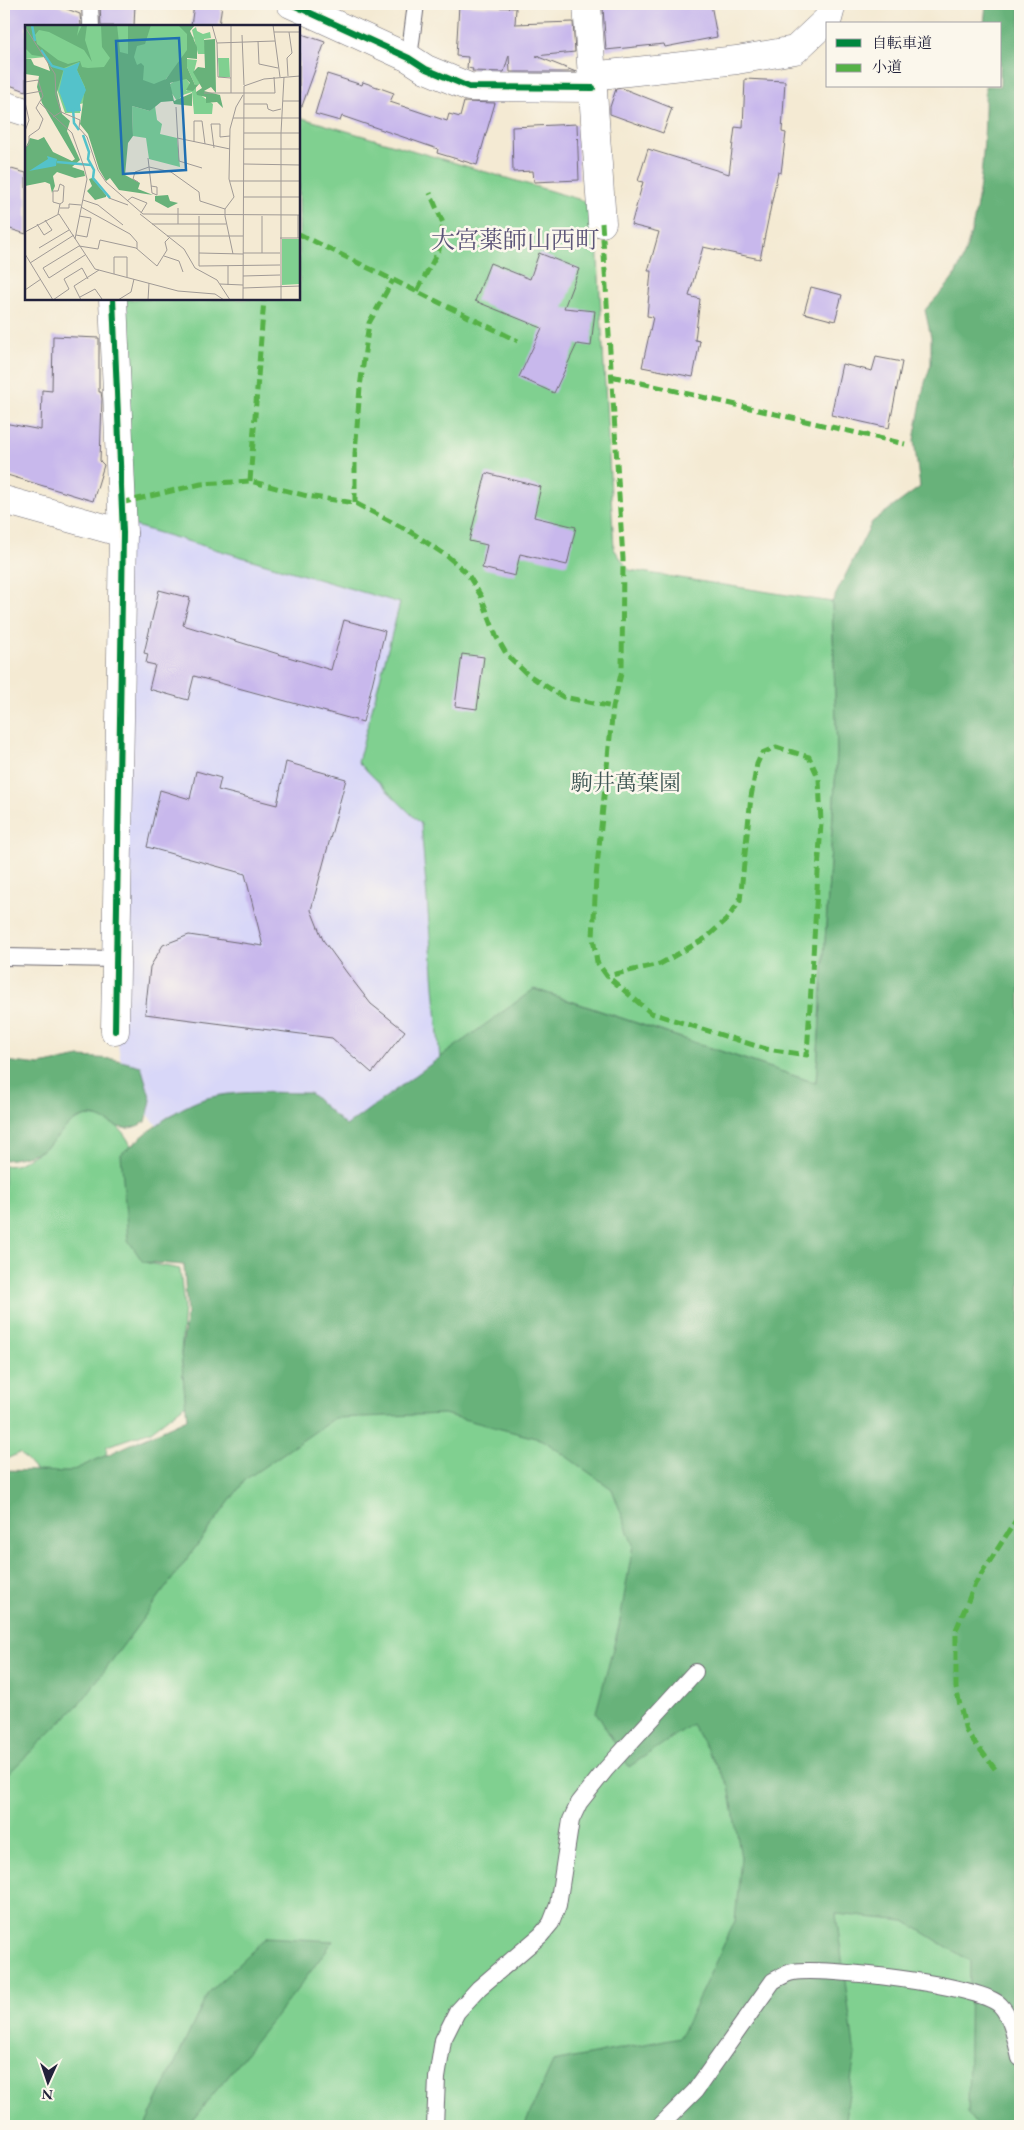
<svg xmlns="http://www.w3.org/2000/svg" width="1024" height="2130" font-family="'EB Garamond','Noto Serif JP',serif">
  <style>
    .built { fill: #d8d7f8 }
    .green { fill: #80d090; stroke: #517966 }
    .forest { fill: #68b27a; stroke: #456a5a }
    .building { fill: #c8b8ec }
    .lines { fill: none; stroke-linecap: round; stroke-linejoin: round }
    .service-casing { stroke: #6c6870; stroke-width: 18 }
    .minor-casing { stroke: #6c6870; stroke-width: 29 }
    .service { stroke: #fff; stroke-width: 16 }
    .minor { stroke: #fff; stroke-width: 28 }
    .quiet { stroke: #55b146; stroke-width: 5; stroke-dasharray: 10 5; stroke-linecap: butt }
    .cycleway-casing { stroke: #fbf7ec; stroke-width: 9 }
    .cycleway { stroke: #00873e; stroke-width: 6 }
    .labels { text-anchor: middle; stroke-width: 5; stroke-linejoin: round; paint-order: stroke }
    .park-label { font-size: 22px; fill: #3e5654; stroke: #fbf7ec }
    .neighbourhood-label { font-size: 24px; fill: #5c5679; stroke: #fbf7ec }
    .inset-river { fill: none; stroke: #54c2ca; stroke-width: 2.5 }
    .inset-road { fill: none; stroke: #a09a96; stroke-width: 1 }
    .view { fill: #1f6fb2; fill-opacity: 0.15; stroke: #1f6fb2; stroke-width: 2.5 }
    .inset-edge { fill: none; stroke: #22223b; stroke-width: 2.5 }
  </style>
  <rect width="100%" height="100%" fill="#fbf7ec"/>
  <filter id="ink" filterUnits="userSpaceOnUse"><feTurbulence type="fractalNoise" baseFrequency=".02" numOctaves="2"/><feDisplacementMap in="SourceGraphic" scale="10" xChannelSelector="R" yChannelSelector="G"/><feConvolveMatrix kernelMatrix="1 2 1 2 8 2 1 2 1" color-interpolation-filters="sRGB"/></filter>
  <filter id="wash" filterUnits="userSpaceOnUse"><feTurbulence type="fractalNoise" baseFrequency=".0096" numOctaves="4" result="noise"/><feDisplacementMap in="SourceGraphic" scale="20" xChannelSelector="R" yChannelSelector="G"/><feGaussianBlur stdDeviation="1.12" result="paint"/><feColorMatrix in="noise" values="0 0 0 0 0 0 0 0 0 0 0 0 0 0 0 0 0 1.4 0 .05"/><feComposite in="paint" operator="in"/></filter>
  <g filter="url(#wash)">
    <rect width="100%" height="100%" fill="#f4ead3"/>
    <path class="built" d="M 125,523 L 400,603 L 358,761 L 421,824 L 440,1060 L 346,1127 L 307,1093 L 241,1092 L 192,1103 L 157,1125 L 127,1090 L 115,1031 Z"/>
    <g class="green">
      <path d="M 299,117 L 595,204 L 614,549 L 629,570 L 832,602 L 837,753 L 816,1083 L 535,989 L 440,1060 L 421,824 L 358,762 L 400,603 L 125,523 L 112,299 L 299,299 Z"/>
      <path d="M 86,1116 C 93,1117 103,1117 109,1120 C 150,1145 143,1221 143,1262 L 180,1269 L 184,1307 L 181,1354 L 186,1404 L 151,1431 L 107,1446 L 105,1464 L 71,1481 L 36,1471 L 20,1453 L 4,1460 L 4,1166 L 16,1165 L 44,1149 L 67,1124 Z"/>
      <path d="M 357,1381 L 869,1523 L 1020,2126 L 4,2126 L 4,1700 L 277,1437 Z"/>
    </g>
    <g class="forest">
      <path d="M 986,4 L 1020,4 L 1020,2126 L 977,2126 L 968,2114 L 970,1961 L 905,1921 L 836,1914 L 855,2055 L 844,2126 L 524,2126 L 553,2062 L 680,2037 L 735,1921 L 741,1858 L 729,1786 L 692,1724 L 629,1767 L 596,1712 L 619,1626 L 633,1545 L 612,1489 L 543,1440 L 444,1414 L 335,1418 L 246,1479 L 82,1701 L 4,1778 L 4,1470 L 69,1472 L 187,1419 L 181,1354 L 187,1313 L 184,1265 L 143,1262 L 128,1240 L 121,1154 C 143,1136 165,1116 191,1104 C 224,1088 274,1093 310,1093 L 346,1126 L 534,989 L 816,1083 L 837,753 L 832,602 L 872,522 L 920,487 L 914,440 L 924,386 L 931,364 L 931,337 L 925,310 C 934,299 948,287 955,275 C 981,229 986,138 985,86 L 1000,86 L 1000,24 L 984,24 Z"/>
      <path d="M 80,1057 L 113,1059 L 141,1066 L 151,1100 L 146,1122 C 139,1125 132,1129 124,1128 C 113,1128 99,1112 84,1117 C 65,1122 60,1137 45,1148 C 35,1155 16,1159 4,1160 L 4,1061 L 40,1065 Z"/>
      <path d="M 267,1937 L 333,1941 L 300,1986 L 191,2122 L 191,2126 L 145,2126 L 208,1993 Z"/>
    </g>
    <g id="blocks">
      <g class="building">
        <path d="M 4,4 L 54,4 L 80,14 L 81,26 L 26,26 L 26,91 L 4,83 Z"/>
        <path d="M 100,4 L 135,4 L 134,26 L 101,26 Z"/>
        <path d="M 194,4 L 222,4 L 219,26 L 191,26 Z"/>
        <path d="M 611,4 L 711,4 L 717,37 L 665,47 L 664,44 L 606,50 L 603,8 L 610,7 Z"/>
        <path d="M 459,5 L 516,8 L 515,24 L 573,22 L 575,52 L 536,56 L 576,72 L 510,72 L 509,55 L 504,72 L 472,71 L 473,69 L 467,68 L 468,57 L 456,56 Z"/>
        <path d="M 299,33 L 325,42 L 302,106 L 299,106 Z"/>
        <path d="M 327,74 L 362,85 L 363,82 L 394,93 L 390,102 L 447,121 L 449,114 L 460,117 L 464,102 L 495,103 L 477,165 L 437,153 L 438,149 L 342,116 L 340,121 L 315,114 Z"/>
        <path d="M 745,79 L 785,81 L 782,132 L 786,133 L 781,173 L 778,172 L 760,259 L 703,247 L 689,296 L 700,299 L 695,340 L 700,341 L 693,377 L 642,367 L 653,317 L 647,316 L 651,271 L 648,271 L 659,232 L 631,225 L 643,182 L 638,181 L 648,149 L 729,174 L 735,127 L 743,128 Z"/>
        <path d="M 622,88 L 672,108 L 663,133 L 610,114 L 610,107 L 616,89 Z"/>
        <path d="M 577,124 L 579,180 L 534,182 L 533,171 L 513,172 L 512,127 Z"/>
        <path d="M 4,167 L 26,173 L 26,234 L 4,227 Z"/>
        <path d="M 539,253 L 579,269 L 564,308 L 595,311 L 591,346 L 577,344 L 554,393 L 519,377 L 542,328 L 475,301 L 490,263 L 530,279 Z"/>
        <path d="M 811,287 L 842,295 L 835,321 L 804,313 Z"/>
        <path d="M 53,336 L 99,338 L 99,392 L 101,392 L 102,399 L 100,461 L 104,465 L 93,501 L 4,474 L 4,423 L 41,430 L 42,390 L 52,391 Z"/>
        <path d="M 876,357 L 902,362 L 889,428 L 831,415 L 842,364 L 872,371 Z"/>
        <path d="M 486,473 L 541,487 L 534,517 L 576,527 L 567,565 L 520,554 L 515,576 L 482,568 L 487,545 L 469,541 Z"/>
        <path d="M 159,590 L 190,598 L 183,625 L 331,670 L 344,620 L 385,631 L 363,722 L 194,676 L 188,700 L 149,689 L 155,665 L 146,663 L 148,654 L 144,653 Z"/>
        <path d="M 462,654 L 484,657 L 477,709 L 455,706 Z"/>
        <path d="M 286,762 L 346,779 L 311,910 L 323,940 L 347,973 L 371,1004 L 405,1031 L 372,1073 L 332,1038 L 145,1014 L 150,967 L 163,945 L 189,935 L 263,946 L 245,874 L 147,847 L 160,790 L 190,799 L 196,771 L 221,778 L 218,790 L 277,805 Z"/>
      </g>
    </g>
  </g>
  <g filter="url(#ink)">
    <use href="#blocks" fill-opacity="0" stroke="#6c6870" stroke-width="1"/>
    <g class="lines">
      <g class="service-casing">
        <g id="service">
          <path d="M 90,4 L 91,26"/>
          <path d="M 409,58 L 416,4"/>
          <path d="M 4,957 L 116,959"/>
          <path d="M 435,2126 L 437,2078 L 443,2040 L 457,2012 L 479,1988 L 541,1935 L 551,1923 L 558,1905 L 571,1820 L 579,1803 L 606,1769 L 695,1672"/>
          <path d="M 660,2126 L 695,2091 L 773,1981 C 779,1978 786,1973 793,1972 C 825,1967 978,1984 1000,2005 C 1012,2017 1016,2042 1020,2058"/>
        </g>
      </g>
      <g class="minor-casing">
        <g id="minor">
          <path d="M 291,4 L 409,58 L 426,69 L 469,87 L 593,88"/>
          <path d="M 587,4 L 602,223"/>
          <path d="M 591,76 L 737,60 L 795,50 L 828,19 L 832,4"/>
          <path d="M 4,105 L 26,112"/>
          <path d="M 113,299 L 123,533 L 115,1031"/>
          <path d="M 4,500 L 123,533"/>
        </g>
      </g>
      <use href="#service" class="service"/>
      <use href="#minor" class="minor"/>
      <g class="quiet">
        <path d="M 602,223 L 623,559 L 622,670 L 613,707 L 596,877 L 593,938 L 597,962 L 607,976 L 651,1013 L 766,1049 L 807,1055 L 821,823 L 819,779 L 809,757 L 776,747 L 762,753 L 757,764 L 751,797 L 740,901 L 726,920 L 706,938 L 660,964 L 607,976"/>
        <path d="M 299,234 L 518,341"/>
        <path d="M 417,291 L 439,250 L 443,223 L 430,193"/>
        <path d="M 611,376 L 905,444"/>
        <path d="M 250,481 L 264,299"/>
        <path d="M 121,503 L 201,484 L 250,481 L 307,496 L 355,503 L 411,532 L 447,556 L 467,573 L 481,596 L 496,636 L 507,655 L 527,674 L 563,697 L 613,707"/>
        <path d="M 355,503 L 355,454 L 360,387 L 369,323 L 393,280"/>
        <path d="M 995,1769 L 966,1731 L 956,1688 L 956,1630 L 975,1584 L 1020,1514"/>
      </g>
      <g class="cycleway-casing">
        <g id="cycleway">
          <path d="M 291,4 L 409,58 L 426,69 L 469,87 L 593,88"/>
          <path d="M 113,299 L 123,533 L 115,1031"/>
        </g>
      </g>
      <use href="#cycleway" class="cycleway"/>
    </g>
  </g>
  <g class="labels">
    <g class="park-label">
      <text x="626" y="790">駒井萬葉園</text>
    </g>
    <g class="neighbourhood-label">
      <text x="515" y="248">大宮薬師山西町</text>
    </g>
  </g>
  <g transform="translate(25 25)">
    <rect width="275" height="275" fill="#f4ead3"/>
    <path d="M 0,0 L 156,0 L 169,13 L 160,31 L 135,61 L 55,79 L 55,88 L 40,88 L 21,32 L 0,34 ZM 171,2 L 172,6 L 178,9 L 185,7 L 186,13 L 179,14 L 181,29 L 173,29 L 167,5 ZM 193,33 L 204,33 L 205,52 L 194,52 ZM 162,34 L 172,35 L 169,47 L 175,59 L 171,60 L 171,67 L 188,79 L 187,89 L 169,89 L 167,67 L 158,70 L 152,76 L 146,67 L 145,59 L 159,51 L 165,59 L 161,66 L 170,60 L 162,42 ZM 107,81 L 125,86 L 130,81 L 132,95 L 137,99 L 135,109 L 152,113 L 155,142 L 124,134 L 121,113 L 108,111 ZM 257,214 L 275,214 L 275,259 L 257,260 Z" fill="#80d090"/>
    <path d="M 0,0 L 54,0 L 52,11 L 57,0 L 62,0 L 60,15 L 67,37 L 59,25 L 24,7 L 14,5 L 10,10 L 12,19 L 33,35 L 43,39 L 55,36 L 57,42 L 63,43 L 79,42 L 85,33 L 77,22 L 76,0 L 92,0 L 95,27 L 103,29 L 103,0 L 126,0 L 120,19 L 112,21 L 109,32 L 112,40 L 116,38 L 119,41 L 118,55 L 129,59 L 141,54 L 162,25 L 162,9 L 153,0 L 170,0 L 165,6 L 172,22 L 172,34 L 162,33 L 162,42 L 170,60 L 174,59 L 168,66 L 161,65 L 165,58 L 161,54 L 145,58 L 149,76 L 167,68 L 167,81 L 149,79 L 148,76 L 136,77 L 125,86 L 107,81 L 108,111 L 103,118 L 100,150 L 115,158 L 113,164 L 128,170 L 94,165 L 85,153 L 81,156 L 74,144 L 63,109 L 55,99 L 60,62 L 52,45 L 54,37 L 39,43 L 32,67 L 37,89 L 45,96 L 42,106 L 55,135 L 47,142 L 59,146 L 60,151 L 50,153 L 32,147 L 28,151 L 30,161 L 27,168 L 25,159 L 20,157 L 0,161 L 0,124 L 5,113 L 13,115 L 19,112 L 28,127 L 47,136 L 50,134 L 17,78 L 12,62 L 14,51 L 0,49 L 0,34 L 6,34 L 9,40 L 25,46 L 21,32 L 7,30 L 0,23 ZM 190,14 L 191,68 L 186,62 L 179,66 L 195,70 L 198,83 L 192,77 L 181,78 L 181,72 L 172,70 L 171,67 L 177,63 L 168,47 L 173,42 L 180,43 L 179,15 ZM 67,153 L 81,170 L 81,172 L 70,175 L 62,166 L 67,161 L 64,154 ZM 143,170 L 145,176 L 153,178 L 143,183 L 130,176 L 130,171 Z" fill="#68b27a"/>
    <path d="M 55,37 L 52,45 L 61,65 L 55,79 L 56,86 L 42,87 L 34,66 L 39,44 ZM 22,131 L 32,134 L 31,141 L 4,146 L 23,134 Z" fill="#54c2ca"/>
    <path class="inset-river" d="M 7,0 L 10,16M 16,25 L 27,41 L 41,45M 48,83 L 49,98 L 54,105M 58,110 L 64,127 L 63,134 L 69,145 L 68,153 L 85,173M 32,137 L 66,140"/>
    <path class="inset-road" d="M 187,0 L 192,18 L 193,52 L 206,53M 206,0 L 206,68M 248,0 L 255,52M 0,2 L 30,49 L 31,70 L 36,87M 249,7 L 275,7M 217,10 L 219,60M 233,16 L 234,39 L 253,43M 192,18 L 250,16M 263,51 L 262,33 L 267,28 L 264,7M 0,57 L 13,55 L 18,71 L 11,83 L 18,94 L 14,104 L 4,111 L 4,119 L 0,123M 179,68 L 250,68 L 249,52M 0,69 L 17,66M 258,76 L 275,76M 0,77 L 4,95 L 0,106M 15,78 L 47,108 L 59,142 L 62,154 L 50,214M 219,79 L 242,79 L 243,84 L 248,86 L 256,84M 151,82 L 154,136 L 177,143M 28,92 L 36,87 L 55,95 L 54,103 L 62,112 L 73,145 L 81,157 L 118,189 L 275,190M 208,93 L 275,93M 219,108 L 275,108M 152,113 L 205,124M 169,117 L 169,96 L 177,96 L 180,119M 189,123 L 186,99 L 195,99 L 195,112 L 205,111M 219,124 L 275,124M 123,133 L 127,168 L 132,170 L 132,162 L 126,161M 219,139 L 275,140M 124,142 L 146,147 L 174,167 L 175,176 L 200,184M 205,156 L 275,156M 113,157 L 108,154 L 110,147 L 124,142M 218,172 L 275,172M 84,173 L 103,180M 58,175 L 73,180 L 98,200M 102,176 L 107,172 L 122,178 L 116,188M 56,182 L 105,209 L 112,217 L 112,224M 35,183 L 44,183 L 44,179 L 56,180M 33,189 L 35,179 L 28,177 L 28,166 L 33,166 L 35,159 L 39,161 L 38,177 L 35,179M 115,189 L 159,224 L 170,243 L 192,255 L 205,275M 273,190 L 273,213M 12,199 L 19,210 L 27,205 L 20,195M 127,199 L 201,199M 153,199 L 153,183M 0,207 L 34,189 L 70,244 L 153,266 L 190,269 L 199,275M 51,210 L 62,212 L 66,193 L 54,191M 142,211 L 218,211M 255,213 L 275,213M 14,223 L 44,205M 174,228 L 218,229M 218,228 L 255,228M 237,228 L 237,191M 0,229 L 28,275M 208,229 L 200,191 L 200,184 L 209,172 L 204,154 L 205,104 L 211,82 L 218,70M 60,230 L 24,253 L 18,243 L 54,221 L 73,224 L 75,215 L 111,223 L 132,241 L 142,225 L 140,217 L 144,213M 139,231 L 154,236 L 158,247M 5,238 L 49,210M 174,241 L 255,240M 174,241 L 174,191M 89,249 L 89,232 L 102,232 L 102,252M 218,251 L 255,250M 195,259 L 218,260M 203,260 L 203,241M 218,263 L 275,261M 0,265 L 16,254M 55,272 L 70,264 L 77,274M 28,275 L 44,264 L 39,254 L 57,243 L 63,254M 56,275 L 49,261 L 74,245M 93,275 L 106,267 L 109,254M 123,275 L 124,258M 218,275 L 219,61 L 239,54 L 275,51M 256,275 L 256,108 L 259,52"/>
    <path class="view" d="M 154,13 L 161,145 L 98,149 L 91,16 Z"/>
    <rect width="275" height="275" class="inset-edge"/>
  </g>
  <rect width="1024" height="2130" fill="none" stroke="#fbf7ec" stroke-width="20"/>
  <rect x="826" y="22" width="175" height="65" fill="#fbf7ec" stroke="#a4a2a5"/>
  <rect x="836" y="39" width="25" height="8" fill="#00873e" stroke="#a4a2a5"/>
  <text x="872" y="48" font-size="15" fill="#22223b">自転車道</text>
  <rect x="836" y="64" width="25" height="8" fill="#55b146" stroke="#a4a2a5"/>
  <text x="872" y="72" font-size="15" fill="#22223b">小道</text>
  <g transform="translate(48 2082) rotate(183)" stroke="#fbf7ec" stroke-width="4" paint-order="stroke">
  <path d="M0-4L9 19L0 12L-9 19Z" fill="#22223b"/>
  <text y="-8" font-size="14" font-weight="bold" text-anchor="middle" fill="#22223b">N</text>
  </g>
</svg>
